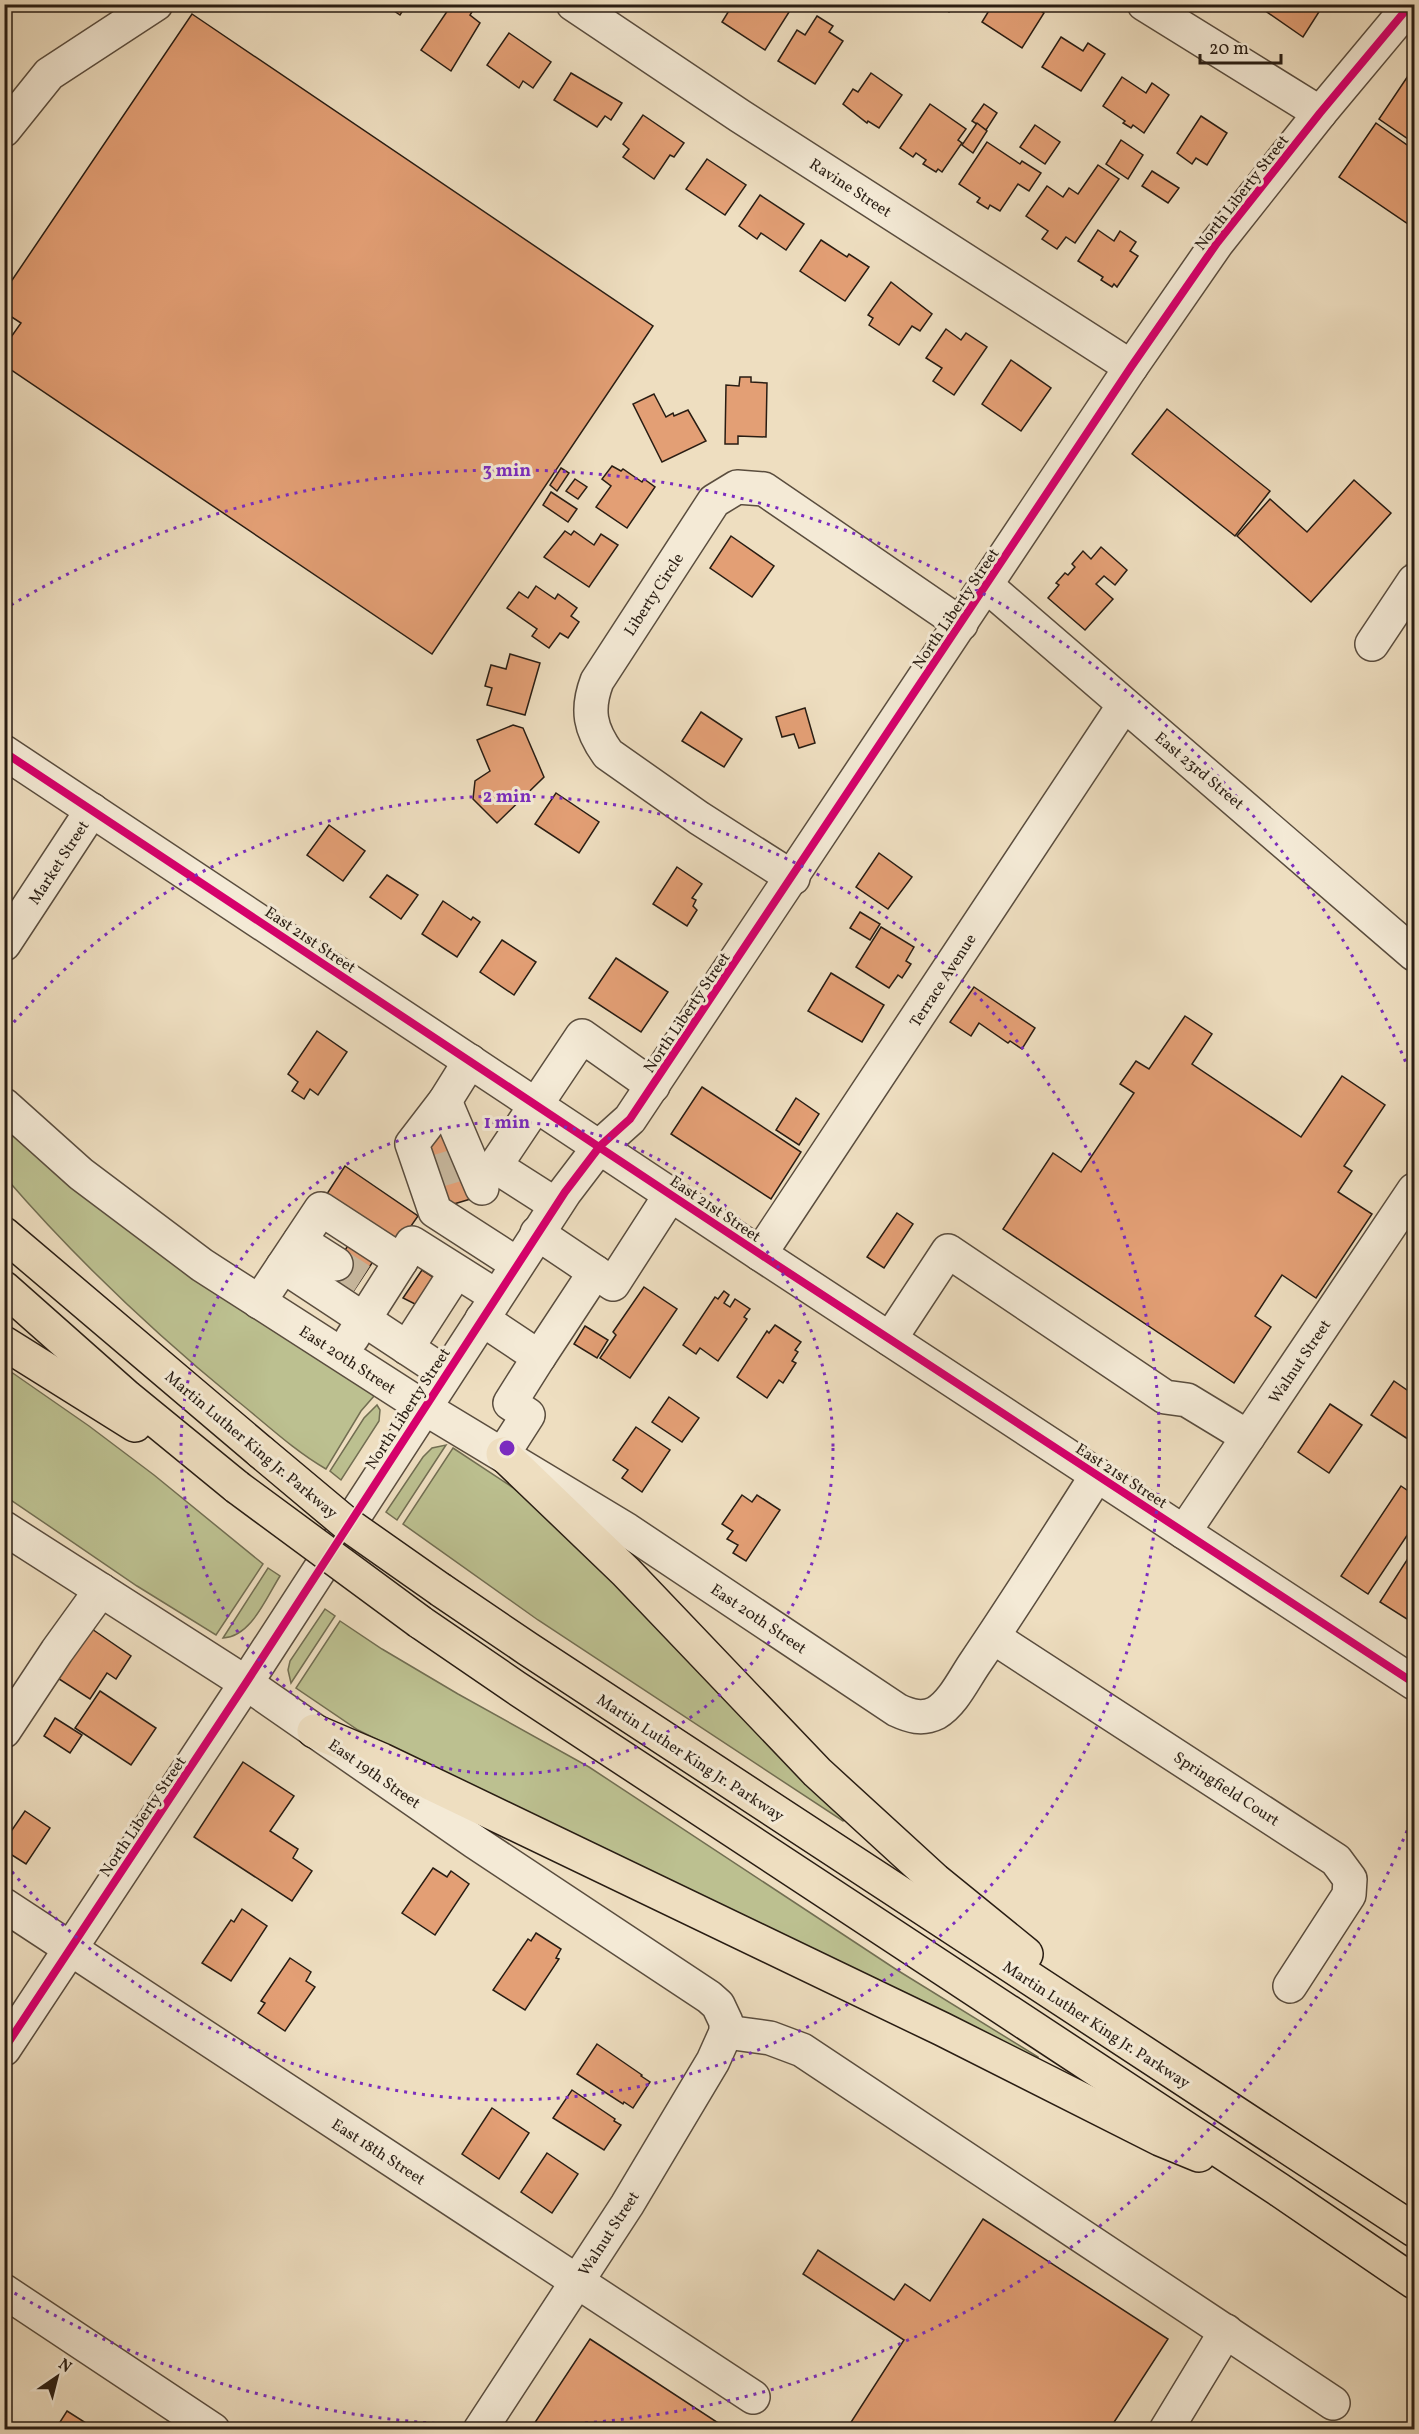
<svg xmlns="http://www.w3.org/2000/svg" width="1419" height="2434" font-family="Vollkorn,serif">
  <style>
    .green { fill: #bcc090; stroke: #726e52; stroke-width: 1.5 }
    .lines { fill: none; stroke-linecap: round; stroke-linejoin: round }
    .stream { stroke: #6c7c71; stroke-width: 8 }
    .building { fill: #e39f75; stroke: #291d13; stroke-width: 1.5 }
    .minor-tunnel { stroke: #c7b79d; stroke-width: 33; stroke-dasharray: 33 16; stroke-linecap: butt }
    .minor-casing { stroke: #5a4d3e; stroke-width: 36 }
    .highway-casing { stroke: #291d13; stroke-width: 36 }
    .minor { stroke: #f4ead6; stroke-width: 33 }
    .highway { stroke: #eedec0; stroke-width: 33 }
    .highway-bridge-casing { stroke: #291d13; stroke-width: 36; stroke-linecap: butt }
    .highway-bridge { stroke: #eedec0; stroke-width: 33 }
    .cycleway-casing { stroke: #f4ead6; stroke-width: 11 }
    .cycleway { stroke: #d6006c; stroke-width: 8 }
    .ring { fill: none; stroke: #7b2cbf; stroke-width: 3; stroke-dasharray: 3 6 }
    .labels { text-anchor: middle; stroke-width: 6; stroke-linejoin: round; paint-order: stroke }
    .street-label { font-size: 16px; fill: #291d13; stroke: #f4ead6 }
    .centre { fill: #7b2cbf; stroke: #f4ead6; stroke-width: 3 }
    .ring-label { font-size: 18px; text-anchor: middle; font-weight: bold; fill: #7b2cbf; stroke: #f4ead6; stroke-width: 6; stroke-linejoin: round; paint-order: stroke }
  </style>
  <rect width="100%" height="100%" fill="#eedec0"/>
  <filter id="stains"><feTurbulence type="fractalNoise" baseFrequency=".00333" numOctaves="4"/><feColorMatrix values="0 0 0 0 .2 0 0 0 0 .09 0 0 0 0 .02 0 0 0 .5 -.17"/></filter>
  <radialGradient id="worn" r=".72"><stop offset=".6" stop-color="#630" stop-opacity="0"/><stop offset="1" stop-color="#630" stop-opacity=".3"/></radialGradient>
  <g class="green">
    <path d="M 4,1121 L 374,1396 L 361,1411 L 326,1469 C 293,1450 264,1422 235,1399 C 152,1331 75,1258 5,1177 Z"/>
    <path d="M 4,1367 L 89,1426 L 154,1475 L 263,1564 L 216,1635 L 137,1586 L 5,1496 Z"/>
    <path d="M 377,1405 L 380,1410 L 379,1421 L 341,1480 L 330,1471 L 364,1418 Z"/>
    <path d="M 446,1445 L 397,1520 L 386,1512 L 423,1457 L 432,1448 Z"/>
    <path d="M 453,1448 L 512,1487 L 559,1525 L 846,1817 L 843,1821 L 538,1620 L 403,1524 Z"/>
    <path d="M 268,1568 L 280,1576 C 266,1598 251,1637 223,1638 Z"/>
    <path d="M 325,1609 L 335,1616 L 291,1683 L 288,1670 L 290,1661 Z"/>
    <path d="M 340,1621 L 382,1649 L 458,1694 L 589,1767 L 897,1970 L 1038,2057 L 1038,2066 L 358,1730 L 296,1688 Z"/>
  </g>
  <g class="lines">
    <path class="stream" d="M 4,10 L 14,4"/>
  </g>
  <g class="building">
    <path d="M 384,4 L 407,4 L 400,15 Z"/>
    <path d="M 452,4 L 462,4 L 472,12 L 470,15 L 480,23 L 451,71 L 421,50 Z"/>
    <path d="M 733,4 L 783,4 L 791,9 L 765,50 L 722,22 Z"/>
    <path d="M 937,4 L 954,4 L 949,12 Z"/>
    <path d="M 993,4 L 1030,4 L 1044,13 L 1022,48 L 982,22 Z"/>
    <path d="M 1268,4 L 1324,4 L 1303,37 L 1264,10 Z"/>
    <path d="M 192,14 L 653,326 L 432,654 L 4,365 L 4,347 L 21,323 L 4,312 L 4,292 Z"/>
    <path d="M 817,16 L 833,26 L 829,32 L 843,41 L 815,84 L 778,61 L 797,30 L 805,35 Z"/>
    <path d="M 509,33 L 551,62 L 533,88 L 523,81 L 519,88 L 487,65 Z"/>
    <path d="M 1061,37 L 1083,51 L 1088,43 L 1105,54 L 1081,91 L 1042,67 Z"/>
    <path d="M 1414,67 L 1414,143 L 1379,119 Z"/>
    <path d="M 571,73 L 622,103 L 611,120 L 605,116 L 597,127 L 554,100 Z"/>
    <path d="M 871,73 L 902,95 L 879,128 L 868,121 L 867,123 L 843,104 L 853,89 L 858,92 Z"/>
    <path d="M 1122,77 L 1146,93 L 1152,83 L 1169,95 L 1144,133 L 1133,125 L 1131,128 L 1123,123 L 1125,121 L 1103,106 Z"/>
    <path d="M 930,104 L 966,129 L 958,140 L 962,143 L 942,172 L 938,169 L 936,172 L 923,164 L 926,160 L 916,153 L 913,157 L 900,148 Z"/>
    <path d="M 984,104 L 997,113 L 986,130 L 972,121 Z"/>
    <path d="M 643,115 L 684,143 L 674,157 L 670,155 L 654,179 L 623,157 L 629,149 L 623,144 Z"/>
    <path d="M 1201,116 L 1227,133 L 1207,165 L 1196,158 L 1192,164 L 1177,153 Z"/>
    <path d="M 977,123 L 987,131 L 973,153 L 962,145 Z"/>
    <path d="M 1376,123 L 1414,150 L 1414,228 L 1339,177 Z"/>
    <path d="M 1035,125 L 1060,142 L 1045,164 L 1020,147 Z"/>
    <path d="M 1121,140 L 1143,155 L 1128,179 L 1106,164 Z"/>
    <path d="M 987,142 L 1020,164 L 1022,161 L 1041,173 L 1029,191 L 1018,184 L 1000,211 L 990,205 L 988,209 L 977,202 L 980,198 L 959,184 Z"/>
    <path d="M 707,159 L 746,185 L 725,215 L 686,189 Z"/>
    <path d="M 1098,165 L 1119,179 L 1075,243 L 1066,237 L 1057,249 L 1042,239 L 1048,231 L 1026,216 L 1047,186 L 1063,197 L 1069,188 L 1078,194 Z"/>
    <path d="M 1152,171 L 1179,188 L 1168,203 L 1142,186 Z"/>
    <path d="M 760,195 L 804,224 L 786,250 L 761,233 L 757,239 L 739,226 Z"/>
    <path d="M 1098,230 L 1114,241 L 1120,231 L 1136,242 L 1130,251 L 1138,256 L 1117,287 L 1114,284 L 1112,287 L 1101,280 L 1103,277 L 1078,261 Z"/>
    <path d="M 821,240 L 847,257 L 849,254 L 869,267 L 845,301 L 800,271 Z"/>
    <path d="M 891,282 L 932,314 L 920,331 L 912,326 L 899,345 L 869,325 L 873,318 L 868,315 Z"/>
    <path d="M 946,329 L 961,340 L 966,333 L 987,347 L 954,395 L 933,381 L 942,368 L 926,358 Z"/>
    <path d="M 1011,360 L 1051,388 L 1021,431 L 982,404 Z"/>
    <path d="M 740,377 L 751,377 L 751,382 L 767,383 L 766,437 L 738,436 L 738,444 L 725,444 L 726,385 L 739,386 Z"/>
    <path d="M 654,394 L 666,417 L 673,413 L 674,416 L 688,410 L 706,441 L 662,462 L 633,404 Z"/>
    <path d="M 1167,409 L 1270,491 L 1235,536 L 1132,454 Z"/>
    <path d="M 612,466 L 621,471 L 623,469 L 642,482 L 644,479 L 655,487 L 627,528 L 596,507 L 611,486 L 602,479 Z"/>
    <path d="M 561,468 L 569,473 L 557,491 L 550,485 Z"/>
    <path d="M 575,479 L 587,487 L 578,499 L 566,491 Z"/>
    <path d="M 1354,480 L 1391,513 L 1311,602 L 1237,536 L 1270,499 L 1307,532 Z"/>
    <path d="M 551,492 L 577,509 L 568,522 L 543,505 Z"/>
    <path d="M 565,531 L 571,535 L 574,531 L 594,545 L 601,534 L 618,545 L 589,587 L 544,557 Z"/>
    <path d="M 731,536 L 774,566 L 752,597 L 710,568 Z"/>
    <path d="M 1101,547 L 1127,570 L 1115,585 L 1104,576 L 1096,584 L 1113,599 L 1085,630 L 1048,598 L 1059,585 L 1056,583 L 1065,573 L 1068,575 L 1075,567 L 1072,564 L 1083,551 L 1091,559 Z"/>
    <path d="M 536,586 L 555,599 L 558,594 L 577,608 L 571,616 L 579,622 L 568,638 L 560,633 L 549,648 L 532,636 L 537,629 L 507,608 L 519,592 L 528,598 Z"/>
    <path d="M 510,654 L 540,663 L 525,715 L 487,705 L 492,688 L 485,686 L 491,665 L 506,669 Z"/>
    <path d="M 805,708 L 815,743 L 799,748 L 794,734 L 782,737 L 776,717 Z"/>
    <path d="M 701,712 L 742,739 L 724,767 L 682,741 Z"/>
    <path d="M 513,725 L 523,728 L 544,777 L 497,823 L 473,799 L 475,781 L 490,771 L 477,740 Z"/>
    <path d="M 556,793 L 599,822 L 579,853 L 535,824 Z"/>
    <path d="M 329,825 L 365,851 L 343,881 L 307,855 Z"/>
    <path d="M 879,853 L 912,877 L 888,909 L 856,887 Z"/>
    <path d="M 677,867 L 702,884 L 692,898 L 696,900 L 693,906 L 697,910 L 687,926 L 653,904 Z"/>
    <path d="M 387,875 L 418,895 L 401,919 L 370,897 Z"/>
    <path d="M 443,901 L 471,920 L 473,917 L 480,922 L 457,957 L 422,934 Z"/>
    <path d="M 860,912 L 880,924 L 870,940 L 850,928 Z"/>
    <path d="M 881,927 L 914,947 L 906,961 L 911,964 L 902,978 L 898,975 L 889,988 L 856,967 Z"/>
    <path d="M 502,940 L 536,962 L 514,995 L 480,972 Z"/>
    <path d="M 616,958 L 668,992 L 641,1032 L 589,998 Z"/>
    <path d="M 831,973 L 884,1005 L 862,1042 L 808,1011 Z"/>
    <path d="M 974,987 L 1035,1028 L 1022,1049 L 1010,1041 L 1008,1043 L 979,1023 L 971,1036 L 950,1022 Z"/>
    <path d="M 1185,1016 L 1212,1034 L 1192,1064 L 1301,1137 L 1342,1076 L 1385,1105 L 1344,1166 L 1352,1171 L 1338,1192 L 1372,1214 L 1316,1298 L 1282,1275 L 1255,1316 L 1271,1327 L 1234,1383 L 1003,1229 L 1053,1153 L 1081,1172 L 1134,1093 L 1120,1084 L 1136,1061 L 1149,1069 Z"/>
    <path d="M 317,1031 L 347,1052 L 318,1095 L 310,1089 L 304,1099 L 292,1091 L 298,1082 L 288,1074 Z"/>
    <path d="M 702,1087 L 801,1152 L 771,1199 L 671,1134 Z"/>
    <path d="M 796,1098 L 819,1114 L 799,1145 L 776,1130 Z"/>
    <path d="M 449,1131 L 474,1198 L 447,1206 L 422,1140 Z"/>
    <path d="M 345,1166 L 418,1216 L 395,1249 L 323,1200 Z"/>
    <path d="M 897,1213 L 913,1224 L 884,1268 L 867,1257 Z"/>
    <path d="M 353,1238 L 378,1254 L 345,1304 L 320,1288 Z"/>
    <path d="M 422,1270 L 444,1284 L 423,1308 L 403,1298 Z"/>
    <path d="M 644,1287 L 677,1309 L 630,1378 L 600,1358 L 616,1335 L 613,1332 Z"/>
    <path d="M 724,1291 L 729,1295 L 724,1303 L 730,1307 L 735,1299 L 750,1309 L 744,1317 L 747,1319 L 718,1361 L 700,1348 L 696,1354 L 683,1345 L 715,1297 L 718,1299 Z"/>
    <path d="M 775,1325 L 801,1342 L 795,1350 L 798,1352 L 792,1361 L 796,1363 L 783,1383 L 779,1380 L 767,1398 L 737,1377 L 767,1331 L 769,1333 Z"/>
    <path d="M 585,1326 L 608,1340 L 597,1358 L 574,1344 Z"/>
    <path d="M 1394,1381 L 1414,1395 L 1414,1443 L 1371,1415 Z"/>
    <path d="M 669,1397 L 699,1418 L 682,1442 L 652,1422 Z"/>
    <path d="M 1330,1404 L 1362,1425 L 1329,1473 L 1298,1452 Z"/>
    <path d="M 636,1427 L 670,1450 L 642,1492 L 622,1478 L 628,1470 L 613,1460 Z"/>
    <path d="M 1401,1486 L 1414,1495 L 1414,1525 L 1368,1594 L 1341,1576 Z"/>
    <path d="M 742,1495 L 752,1502 L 757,1495 L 780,1510 L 746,1561 L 733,1553 L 738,1545 L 727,1539 L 733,1531 L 722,1524 Z"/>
    <path d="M 1414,1549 L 1414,1614 L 1410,1621 L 1380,1602 Z"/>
    <path d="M 89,1627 L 131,1656 L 116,1679 L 107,1673 L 90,1699 L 56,1677 Z"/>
    <path d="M 100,1691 L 156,1728 L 131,1765 L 75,1728 Z"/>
    <path d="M 55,1718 L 82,1735 L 70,1753 L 44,1736 Z"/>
    <path d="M 243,1762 L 294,1796 L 270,1831 L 298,1849 L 293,1858 L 312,1871 L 292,1901 L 194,1837 Z"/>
    <path d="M 25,1811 L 50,1828 L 26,1864 L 4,1850 L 4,1830 L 7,1827 L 12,1830 Z"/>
    <path d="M 433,1868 L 447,1877 L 451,1871 L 469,1884 L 435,1935 L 402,1913 Z"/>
    <path d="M 242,1909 L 267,1926 L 231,1981 L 202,1963 L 231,1920 L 234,1922 Z"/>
    <path d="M 536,1933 L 561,1949 L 556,1958 L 559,1959 L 525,2010 L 493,1990 L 528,1939 L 531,1941 Z"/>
    <path d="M 290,1958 L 311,1972 L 306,1981 L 315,1987 L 285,2031 L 258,2013 L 265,2003 L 261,2001 Z"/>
    <path d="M 597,2044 L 642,2075 L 641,2076 L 650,2082 L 633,2108 L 624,2102 L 623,2104 L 577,2074 Z"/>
    <path d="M 572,2090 L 615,2119 L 614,2121 L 621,2125 L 604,2150 L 553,2118 Z"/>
    <path d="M 492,2108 L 529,2133 L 499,2179 L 462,2154 Z"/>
    <path d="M 547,2153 L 578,2174 L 552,2213 L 521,2192 Z"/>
    <path d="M 983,2219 L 1168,2339 L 1109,2430 L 846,2430 L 904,2340 L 803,2274 L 818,2250 L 894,2300 L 905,2284 L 930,2301 Z"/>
    <path d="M 590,2339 L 729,2430 L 530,2430 Z"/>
    <path d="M 67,2411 L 86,2423 L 84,2427 L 88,2430 L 55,2430 Z"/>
  </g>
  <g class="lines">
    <g class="minor-tunnel">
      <path d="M 434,1172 L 461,1164"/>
      <path d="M 336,1264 L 361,1280"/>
    </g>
    <g class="minor-casing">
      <g id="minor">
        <path d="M 573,4 L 740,116 L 1131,367"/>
        <path d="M 1144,4 L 1320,113"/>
        <path d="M 4,130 L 49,74 L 156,4"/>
        <path d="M 987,586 L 1414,954"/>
        <path d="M 1372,644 L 1414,581"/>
        <path d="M 4,752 L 760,1254 L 1414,1683"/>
        <path d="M 793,878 L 699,818 L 608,754 C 590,729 586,710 597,681 L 714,501 L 737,487 L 764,489 L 961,624"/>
        <path d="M 4,944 L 92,810"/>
        <path d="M 470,1061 L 445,1101 L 412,1144 L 435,1211 L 517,1264"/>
        <path d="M 445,1101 L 482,1188"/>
        <path d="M 4,1105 L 81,1174 L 202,1265 L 423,1407 L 627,1530 L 897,1710 C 910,1716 922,1720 936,1713 C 953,1703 964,1679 975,1663 C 1017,1601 1057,1538 1097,1475"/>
        <path d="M 556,1205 L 495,1166 L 582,1036 L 653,1086"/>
        <path d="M 537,1233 L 595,1272"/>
        <path d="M 300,1241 L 336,1264"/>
        <path d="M 760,1254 L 1124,705"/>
        <path d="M 283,1266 L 445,1373"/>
        <path d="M 259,1302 L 321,1209 L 401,1261 L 412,1243 L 496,1296"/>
        <path d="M 482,1319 L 539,1357 L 510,1403 L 528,1415 L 503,1454"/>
        <path d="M 352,1338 L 401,1261"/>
        <path d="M 890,1339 L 948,1251 L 1165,1397 L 1187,1400 L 1248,1437"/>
        <path d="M 407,1348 L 456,1272"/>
        <path d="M 539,1357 L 595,1272 L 613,1284 L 671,1194"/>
        <path d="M 4,1528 L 246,1683 L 475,1842 L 709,1997 L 718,2005 L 726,2022 L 726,2032 L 713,2061 L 627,2205 L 480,2430"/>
        <path d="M 1184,1532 L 1414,1190"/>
        <path d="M 993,1637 L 1336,1860 L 1350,1879 L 1349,1895 L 1290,1986"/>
        <path d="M 4,1731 L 57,1651 L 101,1590"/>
        <path d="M 4,1905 L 753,2397"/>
        <path d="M 726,2032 L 770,2038 L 802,2050 L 1333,2403"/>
        <path d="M 4,2049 L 246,1683 L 565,1192 L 600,1146 L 630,1119 L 1131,367 L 1217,243 L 1320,113 L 1411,4"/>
        <path d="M 4,2291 L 213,2430"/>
        <path d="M 1166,2430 L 1226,2331"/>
      </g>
    </g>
    <g class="highway-casing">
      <g id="highway">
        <path d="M 4,1234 L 261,1452"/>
        <path d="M 4,1288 L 127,1397 L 237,1487"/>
        <path d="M 4,1343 L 135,1425"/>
        <path d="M 503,1454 L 626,1572 L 817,1772 L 935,1880 L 1026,1954"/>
        <path d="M 441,1590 L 528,1649 L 1414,2230"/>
        <path d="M 420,1622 L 515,1687 L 1278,2189 L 1414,2282"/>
        <path d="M 314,1731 L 382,1760 L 942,2029 L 1160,2139 L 1199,2155"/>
      </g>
    </g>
    <use href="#minor" class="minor"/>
    <use href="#highway" class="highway"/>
    <g class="highway-bridge-casing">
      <g id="highway-bridge">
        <path d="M 261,1452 L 347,1524 L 441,1590"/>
        <path d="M 237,1487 L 420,1622"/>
      </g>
    </g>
    <use href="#highway-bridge" class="highway-bridge"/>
    <g class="cycleway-casing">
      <g id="cycleway">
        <path d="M 4,752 L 760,1254 L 1414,1683"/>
        <path d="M 4,2049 L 246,1683 L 565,1192 L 600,1146 L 630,1119 L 1131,367 L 1217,243 L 1320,113 L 1411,4"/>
      </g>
    </g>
    <use href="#cycleway" class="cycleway"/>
  </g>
  <g class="ring">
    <circle cx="507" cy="1448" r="326"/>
    <path d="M8 1029A652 652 0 1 1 8 1867"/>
    <path d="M1414 1814A978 978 0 0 1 11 2291M11 605A978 978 0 0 1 1414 1082"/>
  </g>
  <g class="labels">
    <g class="street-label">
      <text transform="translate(851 187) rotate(33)" y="6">Ravine Street</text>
      <text transform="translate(1241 192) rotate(-52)" y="6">North Liberty Street</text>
      <text transform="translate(653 594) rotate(-57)" y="6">Liberty Circle</text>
      <text transform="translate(955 608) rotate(-56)" y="6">North Liberty Street</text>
      <text transform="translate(1200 770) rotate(40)" y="6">East 23rd Street</text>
      <text transform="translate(58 862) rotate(-57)" y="6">Market Street</text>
      <text transform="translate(311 939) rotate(34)" y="6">East 21st Street</text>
      <text transform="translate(942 980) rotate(-57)" y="6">Terrace Avenue</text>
      <text transform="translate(686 1012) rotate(-56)" y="6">North Liberty Street</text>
      <text transform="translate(716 1208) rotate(34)" y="6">East 21st Street</text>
      <text transform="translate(348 1359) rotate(33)" y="6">East 20th Street</text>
      <text transform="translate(1299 1361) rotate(-56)" y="6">Walnut Street</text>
      <text transform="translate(407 1408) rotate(-57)" y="6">North Liberty Street</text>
      <text transform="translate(252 1444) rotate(40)" y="6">Martin Luther King Jr. Parkway</text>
      <text transform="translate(1122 1475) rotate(33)" y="6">East 21st Street</text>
      <text transform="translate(759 1618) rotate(34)" y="6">East 20th Street</text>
      <text transform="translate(691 1757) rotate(33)" y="6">Martin Luther King Jr. Parkway</text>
      <text transform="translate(375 1773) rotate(35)" y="6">East 19th Street</text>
      <text transform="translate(1227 1788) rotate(33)" y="6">Springfield Court</text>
      <text transform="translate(142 1816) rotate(-56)" y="6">North Liberty Street</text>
      <text transform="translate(1097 2024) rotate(33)" y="6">Martin Luther King Jr. Parkway</text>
      <text transform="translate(379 2151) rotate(33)" y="6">East 18th Street</text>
      <text transform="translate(608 2233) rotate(-57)" y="6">Walnut Street</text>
    </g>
  </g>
  <circle cx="507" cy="1448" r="9" class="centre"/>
  <g class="ring-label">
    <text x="507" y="476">3 min</text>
    <text x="507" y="802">2 min</text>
    <text x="507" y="1128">1 min</text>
  </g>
  <rect width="1419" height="2434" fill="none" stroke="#eedec0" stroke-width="24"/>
  <rect x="6" y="6" width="1407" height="2422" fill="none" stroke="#291d13" stroke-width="3"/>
  <rect x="12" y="12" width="1395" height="2410" fill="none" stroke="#291d13" stroke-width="1.5"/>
  <g transform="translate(57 2377) rotate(35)" stroke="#f4ead6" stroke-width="4.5" paint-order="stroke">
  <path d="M0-4.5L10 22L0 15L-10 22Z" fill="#291d13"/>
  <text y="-9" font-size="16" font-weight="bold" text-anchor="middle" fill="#291d13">N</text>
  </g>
  <path d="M1200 54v9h81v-9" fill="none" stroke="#291d13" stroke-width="3"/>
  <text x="1209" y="54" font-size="18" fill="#291d13" stroke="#f4ead6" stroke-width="4.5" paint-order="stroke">20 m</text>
  <rect width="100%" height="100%" filter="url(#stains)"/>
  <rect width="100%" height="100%" fill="url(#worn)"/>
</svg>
